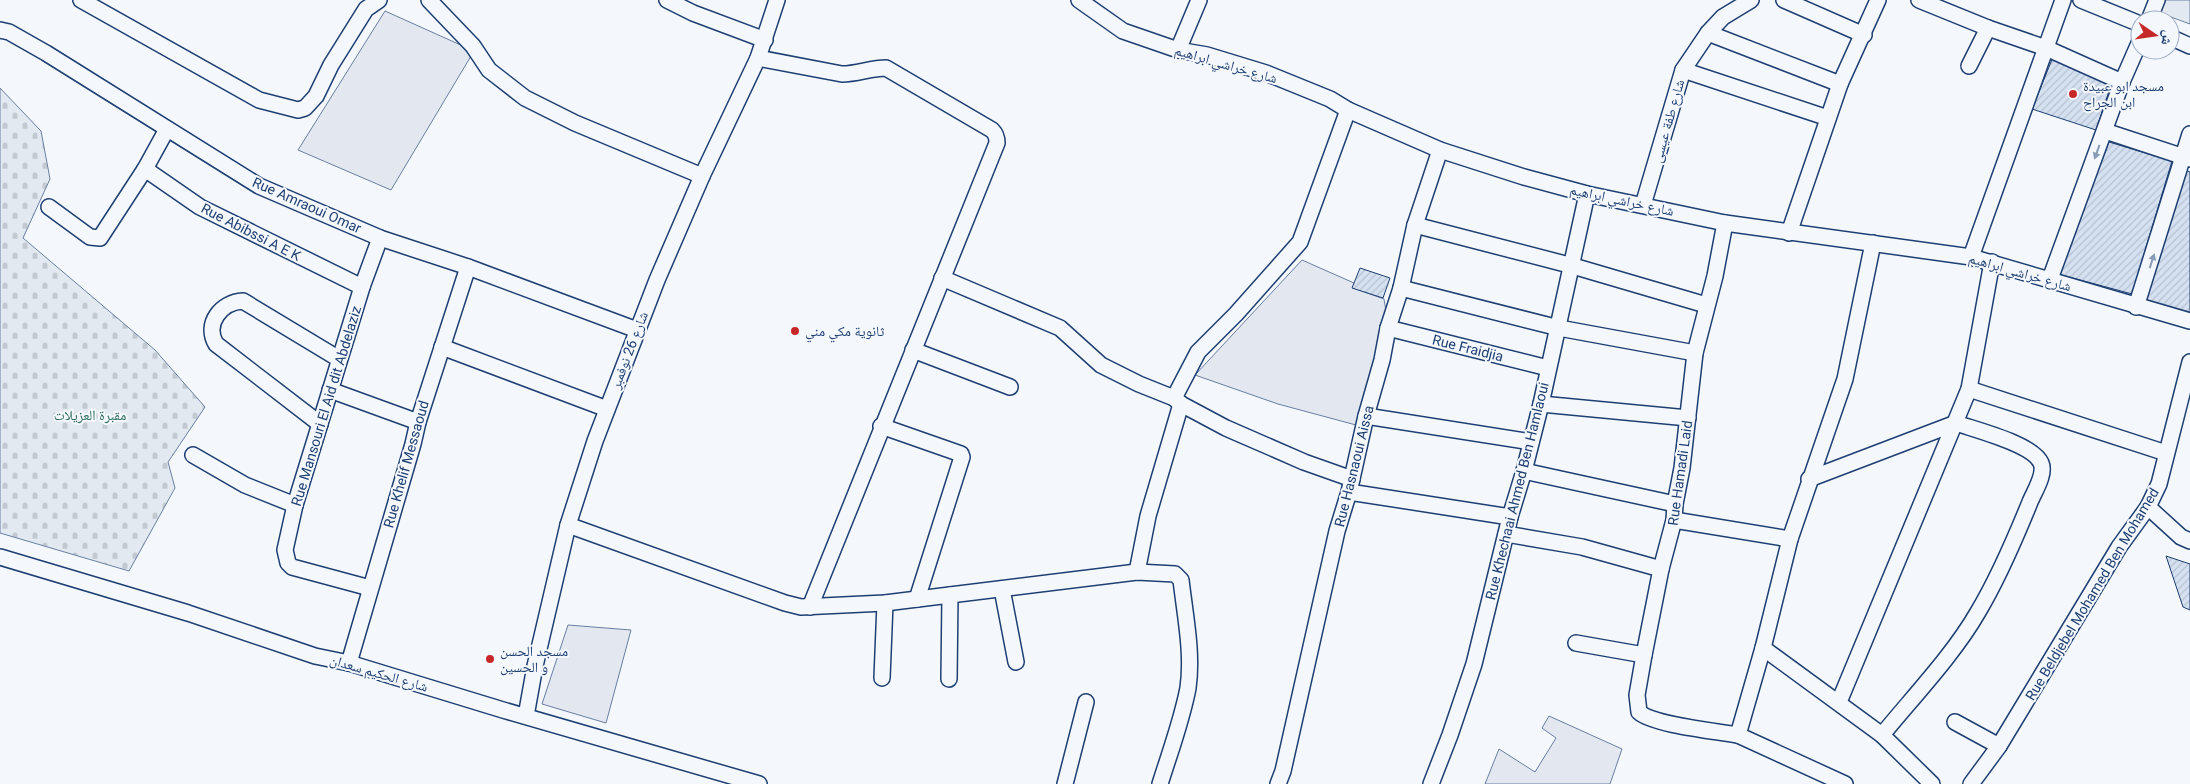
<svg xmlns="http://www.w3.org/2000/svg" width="2190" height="784" font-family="Roboto,'Noto Naskh Arabic',sans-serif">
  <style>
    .cemetery { fill: url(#cemetery-stones); stroke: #687fa3 }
    .park { fill: #e3e9f0; stroke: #687fa3 }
    .parking { fill: #e3e8f0; stroke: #687fa3 }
    .building { fill: url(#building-hatch); stroke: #1d3f73 }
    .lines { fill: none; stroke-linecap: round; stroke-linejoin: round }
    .minor-casing { stroke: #1d3f73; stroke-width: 18 }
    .minor { stroke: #f4f7fb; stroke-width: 15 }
    .oneway { fill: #889bb7 }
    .poi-dot { fill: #c62828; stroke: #f4f7fb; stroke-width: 2 }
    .labels { text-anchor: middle; stroke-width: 4; stroke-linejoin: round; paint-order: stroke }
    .street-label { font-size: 14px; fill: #1d3f73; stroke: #f4f7fb }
    .poi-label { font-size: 14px; fill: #1d3f73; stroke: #f4f7fb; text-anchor: start }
    .park-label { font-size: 14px; fill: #2c6c60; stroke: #f4f7fb }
  </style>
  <defs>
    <pattern id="cemetery-stones" width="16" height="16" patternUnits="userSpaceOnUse" patternTransform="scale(1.25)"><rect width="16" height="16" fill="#e3e9f0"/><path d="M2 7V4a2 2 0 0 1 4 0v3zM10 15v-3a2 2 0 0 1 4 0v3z" fill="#c2c9d1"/></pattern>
    <pattern id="building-hatch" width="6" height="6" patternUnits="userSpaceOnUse" patternTransform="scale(1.25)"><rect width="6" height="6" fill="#d5e0f0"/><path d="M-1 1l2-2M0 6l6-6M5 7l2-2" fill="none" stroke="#b6c1d1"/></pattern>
  </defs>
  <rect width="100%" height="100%" fill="#f4f7fb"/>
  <path class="cemetery" d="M 0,88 L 41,131 L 50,179 L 23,238 L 155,350 L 205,407 L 168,462 L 175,488 L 129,571 L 0,533 Z"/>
  <path class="park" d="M 2165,0 L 2190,0 L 2190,24 L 2160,13 Z"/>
  <g class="parking">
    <path d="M 385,11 L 474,51 L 391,190 L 298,150 Z"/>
    <path d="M 1302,260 L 1354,283 L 1353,288 L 1384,299 L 1387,317 L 1356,425 L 1278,404 L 1195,375 Z"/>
    <path d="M 568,625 L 631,630 L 606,723 L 542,704 Z"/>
    <path d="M 1549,716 L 1622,749 L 1610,784 L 1485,784 L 1499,749 L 1535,772 L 1556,738 L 1542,728 Z"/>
  </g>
  <g class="building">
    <path d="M 2053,57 L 2113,79 L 2096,130 L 2032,109 Z"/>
    <path d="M 2109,142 L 2172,161 L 2132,294 L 2058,274 Z"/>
    <path d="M 2185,170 L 2190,172 L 2190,317 L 2142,304 Z"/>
    <path d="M 1360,268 L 1390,278 L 1383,298 L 1352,288 Z"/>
    <path d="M 2166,556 L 2190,564 L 2190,610 L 2183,607 Z"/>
  </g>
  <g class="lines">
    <g class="minor-casing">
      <g id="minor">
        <path d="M 81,0 L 259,100 L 298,110 L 305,108 L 316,96 L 331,65 L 366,9 L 379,0"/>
        <path d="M 429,0 L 473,46 L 489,70 L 525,98 L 575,123 L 702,176"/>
        <path d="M 667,0 L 693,13 L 765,40"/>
        <path d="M 1079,0 L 1123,31 L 1178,50 L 1207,55 L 1266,73 L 1330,99 L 1348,110 L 1440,150 L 1524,177 L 1587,194 L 1725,223 L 1971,257 L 2190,321"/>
        <path d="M 1784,0 L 1864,35"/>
        <path d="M 1919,0 L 1988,28 L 2046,48 L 2122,82"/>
        <path d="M 2081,0 L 2140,24"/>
        <path d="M 2149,20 L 2157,0"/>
        <path d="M 0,30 L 9,32 L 46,53 L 259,186 L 380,238 L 468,267 L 637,330"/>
        <path d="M 1708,33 L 1840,84"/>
        <path d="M 2170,37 L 2190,46"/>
        <path d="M 1178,50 L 1199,0"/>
        <path d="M 758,58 L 842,74 C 857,74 871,68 886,68 L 992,130 C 996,134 997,137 997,143 L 810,607"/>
        <path d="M 1969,66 L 1988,28"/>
        <path d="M 1683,70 L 1828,118"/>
        <path d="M 2105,131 L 2190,159"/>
        <path d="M 145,169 L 200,207 L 362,287"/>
        <path d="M 1643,205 L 1683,70 L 1708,33 L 1723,17 L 1751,0"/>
        <path d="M 49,207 L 90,237 L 100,238 L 145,169 L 167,129"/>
        <path d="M 1415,225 L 1573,266 L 1706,305"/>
        <path d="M 1789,233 L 1840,84 L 1878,0"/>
        <path d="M 1971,257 L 2063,0"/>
        <path d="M 942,278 L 1060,328 L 1101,365 L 1139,384 L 1174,398 L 1181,404 L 1226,428 L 1304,462 L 1352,479"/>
        <path d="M 2050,279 L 2122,82 L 2140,41"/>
        <path d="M 1401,288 L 1559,328 L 1695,353"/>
        <path d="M 2136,307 L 2190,134"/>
        <path d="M 1388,328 L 1548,368"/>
        <path d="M 442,347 L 607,409"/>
        <path d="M 913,350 L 1010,387"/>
        <path d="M 1969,389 L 2166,453"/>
        <path d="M 330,390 L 418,422"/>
        <path d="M 1174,398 L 1198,352 L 1236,314 L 1300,242 L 1348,110"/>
        <path d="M 1541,404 L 1688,418"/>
        <path d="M 1366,416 L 1531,442"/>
        <path d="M 320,424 L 216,344 C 204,324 221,302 243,301 L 339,359"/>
        <path d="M 881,426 L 961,454 L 962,457 L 917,599"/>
        <path d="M 193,455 L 245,485 L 295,505"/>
        <path d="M 1524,471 L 1675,504"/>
        <path d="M 1809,479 L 1956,423 C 1976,430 2033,444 2041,463 C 2046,474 2034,492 2030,502 C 2015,539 1999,577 1978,612 C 1954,654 1913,697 1882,735"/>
        <path d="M 1349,492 L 1510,517"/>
        <path d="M 2148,507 L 2181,537 L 2190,541"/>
        <path d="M 1674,520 L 1790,539 L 1763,648 L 1738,735 L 1845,784"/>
        <path d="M 568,525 L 785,603 L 801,607 L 885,603 L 1137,572 L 1175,574 L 1181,580 C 1185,615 1193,653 1188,688 C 1182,720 1170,752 1160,784"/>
        <path d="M 1506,534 L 1582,547 L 1661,569"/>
        <path d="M 1790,539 L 1845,379 L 1873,243"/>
        <path d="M 0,557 L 188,613 L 315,656 L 349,663 L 503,710 L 759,784"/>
        <path d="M 1137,572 L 1148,516 L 1181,404"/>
        <path d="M 370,588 L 292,567 L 288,563 L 285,550 L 295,505 L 362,287 L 380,238"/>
        <path d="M 1002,589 L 1016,662"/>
        <path d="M 1576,643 L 1644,655 L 1661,569 L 1674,520 L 1675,504 L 1682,468 L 1695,353 L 1715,276 L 1725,223"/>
        <path d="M 1763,648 L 1882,735 L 1932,784"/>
        <path d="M 1644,655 L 1637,695 L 1639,712 C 1653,725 1716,731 1738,735"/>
        <path d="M 349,663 L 413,444 L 418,422 L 468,267"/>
        <path d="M 882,678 L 885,603"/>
        <path d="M 949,679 L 950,595"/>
        <path d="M 1839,702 L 1969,389 L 1992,262"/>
        <path d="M 526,716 L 535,666 L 568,525 L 595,441 L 657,280 L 702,176 L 758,58 L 777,0"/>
        <path d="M 1955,722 L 1999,746"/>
        <path d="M 1065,784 L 1086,702"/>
        <path d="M 1278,784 L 1283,771 L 1337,531 L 1349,492 L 1366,416 L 1382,360 L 1388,328 L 1401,288 L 1415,225 L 1440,150"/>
        <path d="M 1431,784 L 1450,735 L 1474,664 L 1510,517 L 1524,471 L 1541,404 L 1587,194"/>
        <path d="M 1971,784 L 1999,746 L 2119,547 L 2148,507 L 2159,484 L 2190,362"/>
      </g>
    </g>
    <use href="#minor" class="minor"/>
  </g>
  <defs><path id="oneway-solid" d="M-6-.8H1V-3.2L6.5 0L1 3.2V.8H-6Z" transform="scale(1.25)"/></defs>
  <g class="oneway">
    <use href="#oneway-solid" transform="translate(2097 152) rotate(110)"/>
    <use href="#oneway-solid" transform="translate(2152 261) rotate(-72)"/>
  </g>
  <g class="poi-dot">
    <circle cx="2073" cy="94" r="5"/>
    <circle cx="795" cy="331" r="5"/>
    <circle cx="490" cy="659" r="5"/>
  </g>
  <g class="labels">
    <g class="street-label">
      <text transform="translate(1226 64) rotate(16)" y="5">شارع خراشي ابراهيم</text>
      <text transform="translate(1668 121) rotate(-74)" y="5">شارع طفة عيسى</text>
      <text transform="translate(1622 200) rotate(12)" y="5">شارع خراشي ابراهيم</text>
      <text transform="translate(307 205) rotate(24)" y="5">Rue Amraoui Omar</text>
      <text transform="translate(251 232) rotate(27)" y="5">Rue Abibssi A E K</text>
      <text transform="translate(2020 272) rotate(16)" y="5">شارع خراشي ابراهيم</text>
      <text transform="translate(1468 348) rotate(14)" y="5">Rue Fraidjia</text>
      <text transform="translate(629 350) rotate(-69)" y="5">شارع 26 نوفمبر</text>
      <text transform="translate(326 406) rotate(-73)" y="5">Rue Mansouri El Aid dit Abdelaziz</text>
      <text transform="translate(406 464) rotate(-74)" y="5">Rue Khelif Messaoud</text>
      <text transform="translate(1354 466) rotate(-76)" y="5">Rue Hasnaoui Aissa</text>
      <text transform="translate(1680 473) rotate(-82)" y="5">Rue Hamadi Laid</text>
      <text transform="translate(1517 491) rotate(-76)" y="5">Rue Khechaai Ahmed Ben Hamlaoui</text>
      <text transform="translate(2092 594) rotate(-59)" y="5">Rue Beldjebel Mohamed Ben Mohamed</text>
      <text transform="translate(379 673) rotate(16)" y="5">شارع الحكيم سعدان</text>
    </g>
    <g class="poi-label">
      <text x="2083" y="91">مسجد ابو عبيدة<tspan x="2083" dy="16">ابن الجراح</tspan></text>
      <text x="805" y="336">ثانوية مكي مني</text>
      <text x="500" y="656">مسجد الحسن<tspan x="500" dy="16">و الحسين</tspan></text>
    </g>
    <g class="park-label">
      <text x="90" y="420">مقبرة العزيلات</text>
    </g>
  </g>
  <g transform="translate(2155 35) rotate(103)"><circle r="24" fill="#f4f7fb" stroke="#9eadc5"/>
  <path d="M0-4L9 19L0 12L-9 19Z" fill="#c62828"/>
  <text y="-8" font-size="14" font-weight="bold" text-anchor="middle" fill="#1d3f73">ش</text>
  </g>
</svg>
